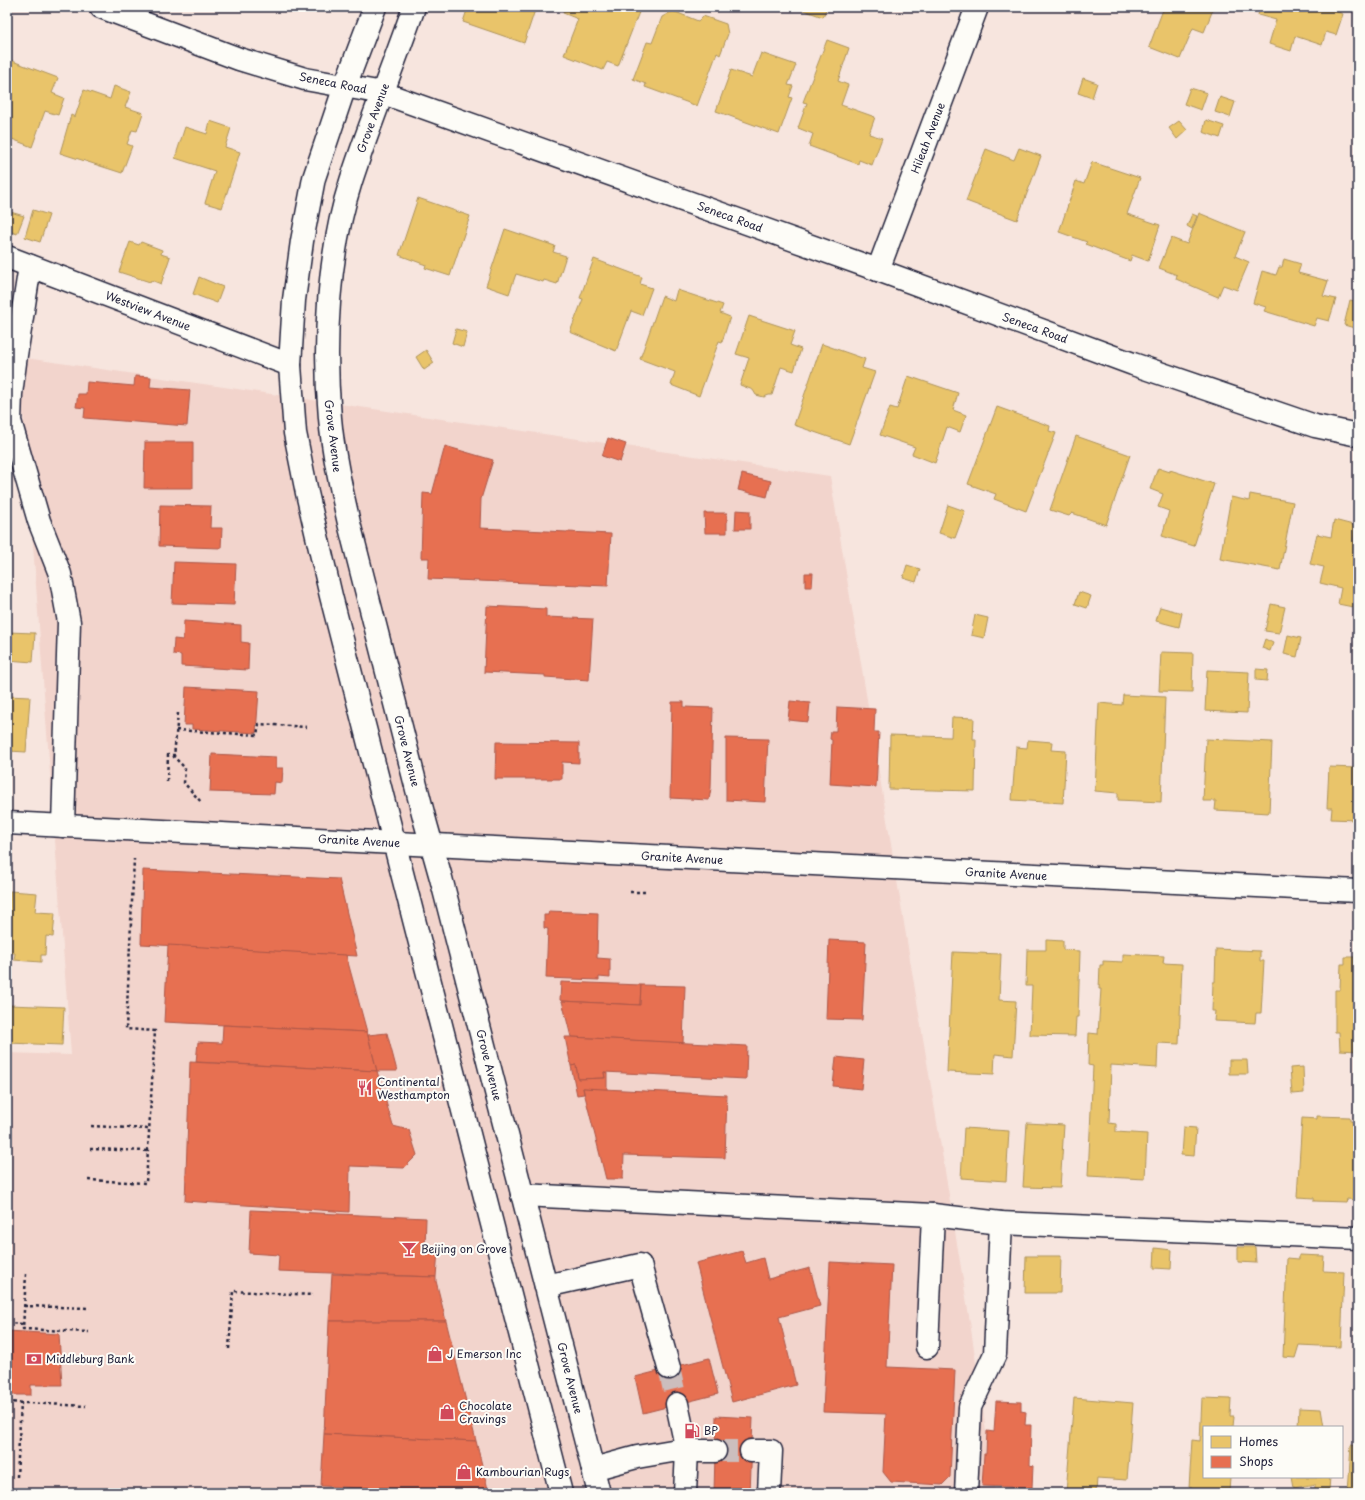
<svg xmlns="http://www.w3.org/2000/svg" width="1365" height="1500" font-family="'Playpen Sans',sans-serif">
  <style>
    .built { fill: #f2d4cc }
    .homes { fill: #e9c46a; stroke: #ad935c }
    .shops { fill: #e76f51; stroke: #ac584a }
    .lines { fill: none; stroke-linecap: round; stroke-linejoin: round }
    .minor-tunnel { stroke: #ccbebd; stroke-width: 22; stroke-dasharray: 22 11; stroke-linecap: butt }
    .minor-casing { stroke: #22223b; stroke-width: 25 }
    .path { stroke: #22223b; stroke-width: 2.5; stroke-dasharray: 3 3; stroke-linecap: butt }
    .minor { stroke: #fdfcf7; stroke-width: 22 }
    .labels { text-anchor: middle; stroke-width: 4; stroke-linejoin: round; paint-order: stroke }
    .street-label { font-size: 11px; fill: #22223b; stroke: #fdfcf7 }
    .poi-label { font-size: 11px; fill: #22223b; stroke: #fdfcf7; text-anchor: start }
  </style>
  <rect width="100%" height="100%" fill="#f7e5de"/>
  <filter id="ink" filterUnits="userSpaceOnUse"><feTurbulence type="fractalNoise" baseFrequency=".025" numOctaves="2"/><feDisplacementMap in="SourceGraphic" scale="8" xChannelSelector="R" yChannelSelector="G"/><feConvolveMatrix kernelMatrix="1 2 1 2 8 2 1 2 1" color-interpolation-filters="sRGB"/></filter>
  <g filter="url(#ink)">
    <path class="built" d="M 19,357 L 830,476 L 970,1322 L 995,1493 L 7,1493 L 7,1053 L 71,1055 Z"/>
    <g class="homes">
      <path d="M 468,7 L 536,7 L 524,43 L 463,22 Z"/>
      <path d="M 565,7 L 641,7 L 618,66 L 607,62 L 603,70 L 564,55 L 578,19 L 563,13 Z"/>
      <path d="M 800,7 L 827,7 L 823,17 L 800,9 Z"/>
      <path d="M 1164,7 L 1214,7 L 1204,32 L 1193,28 L 1180,59 L 1149,47 Z"/>
      <path d="M 1260,7 L 1334,7 L 1332,10 L 1343,14 L 1336,35 L 1326,32 L 1322,45 L 1295,36 L 1291,51 L 1269,44 L 1276,20 L 1258,15 Z"/>
      <path d="M 673,11 L 698,21 L 703,16 L 726,24 L 728,34 L 720,55 L 717,53 L 697,106 L 645,87 L 646,84 L 633,79 L 647,42 L 652,43 L 662,17 Z"/>
      <path d="M 827,40 L 849,48 L 838,81 L 848,85 L 841,105 L 875,117 L 869,134 L 882,138 L 872,165 L 859,160 L 858,164 L 809,146 L 813,134 L 798,128 L 807,103 L 803,102 Z"/>
      <path d="M 761,53 L 796,65 L 788,85 L 793,86 L 789,97 L 792,98 L 779,134 L 716,111 L 731,70 L 752,77 Z"/>
      <path d="M 7,59 L 58,78 L 52,93 L 64,98 L 58,115 L 45,111 L 32,147 L 7,137 Z"/>
      <path d="M 1083,78 L 1097,83 L 1092,98 L 1078,93 Z"/>
      <path d="M 114,86 L 131,92 L 125,107 L 143,113 L 137,131 L 132,130 L 127,144 L 132,146 L 122,173 L 60,153 L 71,115 L 75,117 L 84,90 L 110,99 Z"/>
      <path d="M 1190,88 L 1207,93 L 1201,110 L 1184,104 Z"/>
      <path d="M 1220,97 L 1235,102 L 1230,117 L 1215,112 Z"/>
      <path d="M 1206,120 L 1224,126 L 1220,138 L 1203,132 Z"/>
      <path d="M 210,121 L 231,128 L 225,147 L 240,152 L 222,208 L 205,203 L 215,171 L 175,158 L 185,127 L 207,134 Z"/>
      <path d="M 1179,121 L 1187,130 L 1177,139 L 1169,128 Z"/>
      <path d="M 1019,148 L 1041,156 L 1017,220 L 966,201 L 986,149 L 1014,160 Z"/>
      <path d="M 1092,162 L 1140,178 L 1127,214 L 1160,225 L 1148,261 L 1132,255 L 1130,261 L 1085,244 L 1087,242 L 1059,232 L 1076,181 L 1084,184 Z"/>
      <path d="M 418,198 L 470,216 L 450,276 L 425,268 L 426,265 L 399,255 Z"/>
      <path d="M 33,210 L 49,215 L 40,242 L 25,237 Z"/>
      <path d="M 7,211 L 24,216 L 17,234 L 7,230 Z"/>
      <path d="M 1199,213 L 1245,232 L 1235,256 L 1249,262 L 1237,290 L 1223,285 L 1218,297 L 1176,279 L 1177,275 L 1159,268 L 1171,238 L 1187,244 Z"/>
      <path d="M 1192,214 L 1197,216 L 1192,229 L 1187,226 Z"/>
      <path d="M 505,229 L 555,246 L 553,252 L 566,256 L 557,284 L 544,280 L 543,282 L 516,274 L 509,294 L 486,286 Z"/>
      <path d="M 130,242 L 139,245 L 141,242 L 162,250 L 161,254 L 170,257 L 161,284 L 151,280 L 150,282 L 119,272 Z"/>
      <path d="M 594,259 L 642,277 L 640,284 L 652,288 L 642,315 L 631,311 L 616,351 L 570,332 L 583,299 L 580,298 Z"/>
      <path d="M 1284,259 L 1301,264 L 1298,273 L 1328,281 L 1323,296 L 1336,299 L 1329,321 L 1317,318 L 1314,326 L 1264,311 L 1266,307 L 1253,303 L 1262,271 L 1276,275 L 1279,267 L 1282,267 Z"/>
      <path d="M 199,277 L 223,287 L 217,303 L 193,294 Z"/>
      <path d="M 677,290 L 723,305 L 720,313 L 730,317 L 722,342 L 719,341 L 699,396 L 671,385 L 675,372 L 640,359 L 662,296 L 674,301 Z"/>
      <path d="M 1350,300 L 1358,302 L 1358,329 L 1344,325 Z"/>
      <path d="M 749,316 L 795,331 L 790,345 L 801,349 L 794,371 L 781,367 L 772,395 L 769,395 L 764,397 L 756,395 L 753,390 L 740,385 L 749,358 L 736,354 Z"/>
      <path d="M 456,329 L 467,332 L 463,347 L 452,343 Z"/>
      <path d="M 822,344 L 865,359 L 862,368 L 875,372 L 849,444 L 794,425 Z"/>
      <path d="M 426,350 L 434,363 L 424,370 L 416,357 Z"/>
      <path d="M 908,376 L 958,393 L 953,410 L 966,415 L 960,432 L 947,427 L 935,463 L 912,454 L 915,447 L 880,435 L 890,407 L 897,409 Z"/>
      <path d="M 997,407 L 1050,426 L 1049,431 L 1056,433 L 1026,511 L 994,499 L 996,494 L 968,484 Z"/>
      <path d="M 1076,436 L 1130,455 L 1106,525 L 1072,513 L 1069,516 L 1050,510 Z"/>
      <path d="M 1158,468 L 1170,472 L 1170,470 L 1214,484 L 1194,546 L 1162,536 L 1169,511 L 1158,507 L 1163,494 L 1150,489 Z"/>
      <path d="M 1250,494 L 1293,502 L 1280,570 L 1220,559 L 1231,497 L 1249,501 Z"/>
      <path d="M 948,505 L 965,511 L 955,538 L 939,533 Z"/>
      <path d="M 1334,520 L 1357,526 L 1353,541 L 1358,542 L 1358,608 L 1338,604 L 1341,588 L 1320,583 L 1324,567 L 1310,564 L 1317,534 L 1331,537 Z"/>
      <path d="M 907,565 L 920,569 L 916,582 L 903,578 Z"/>
      <path d="M 1079,592 L 1091,596 L 1087,608 L 1075,604 Z"/>
      <path d="M 1271,604 L 1285,607 L 1279,633 L 1265,631 Z"/>
      <path d="M 1160,607 L 1182,613 L 1179,627 L 1156,621 Z"/>
      <path d="M 975,615 L 988,618 L 984,638 L 971,635 Z"/>
      <path d="M 7,632 L 35,633 L 33,662 L 7,660 Z"/>
      <path d="M 1288,635 L 1301,638 L 1297,657 L 1284,654 Z"/>
      <path d="M 1265,639 L 1273,643 L 1270,651 L 1262,648 Z"/>
      <path d="M 1161,652 L 1193,653 L 1192,692 L 1159,691 Z"/>
      <path d="M 1256,669 L 1268,670 L 1267,681 L 1256,680 Z"/>
      <path d="M 1207,670 L 1249,672 L 1247,713 L 1205,711 Z"/>
      <path d="M 1123,695 L 1165,697 L 1161,802 L 1118,800 L 1118,793 L 1095,791 L 1099,703 L 1122,705 Z"/>
      <path d="M 7,696 L 30,697 L 26,752 L 9,751 L 9,756 L 7,756 Z"/>
      <path d="M 952,717 L 974,718 L 973,739 L 976,739 L 975,791 L 889,789 L 890,735 L 951,737 Z"/>
      <path d="M 1206,739 L 1272,742 L 1269,813 L 1215,810 L 1216,801 L 1203,801 Z"/>
      <path d="M 1028,740 L 1052,742 L 1051,750 L 1066,751 L 1063,803 L 1012,800 L 1016,747 L 1027,748 Z"/>
      <path d="M 1329,767 L 1358,768 L 1358,809 L 1356,820 L 1331,819 L 1332,808 L 1327,808 Z"/>
      <path d="M 10,891 L 37,893 L 35,912 L 55,913 L 53,937 L 46,936 L 45,955 L 41,955 L 41,962 L 14,960 L 15,953 L 7,953 Z"/>
      <path d="M 1046,940 L 1063,941 L 1063,950 L 1080,951 L 1078,1017 L 1076,1017 L 1075,1036 L 1030,1035 L 1032,986 L 1026,986 L 1027,950 L 1046,950 Z"/>
      <path d="M 1216,949 L 1260,951 L 1260,961 L 1264,961 L 1261,1013 L 1256,1013 L 1255,1023 L 1214,1021 L 1215,1011 L 1212,1011 L 1213,982 L 1215,982 Z"/>
      <path d="M 953,952 L 1001,954 L 999,1000 L 1016,1001 L 1013,1056 L 995,1054 L 994,1074 L 947,1072 Z"/>
      <path d="M 1123,954 L 1164,956 L 1163,963 L 1182,964 L 1179,1044 L 1158,1043 L 1157,1068 L 1111,1065 L 1109,1123 L 1116,1124 L 1116,1132 L 1147,1134 L 1145,1179 L 1088,1176 L 1093,1066 L 1088,1065 L 1089,1033 L 1098,1034 L 1101,989 L 1099,989 L 1100,965 L 1103,965 L 1103,961 L 1123,962 Z"/>
      <path d="M 1345,957 L 1358,957 L 1358,1051 L 1340,1050 L 1339,1032 L 1335,1032 L 1335,990 L 1340,990 L 1341,964 L 1345,964 Z"/>
      <path d="M 8,1005 L 64,1007 L 62,1045 L 7,1043 Z"/>
      <path d="M 1229,1060 L 1247,1060 L 1248,1074 L 1229,1074 Z"/>
      <path d="M 1303,1067 L 1304,1093 L 1292,1094 L 1290,1068 Z"/>
      <path d="M 1317,1116 L 1350,1117 L 1350,1121 L 1358,1122 L 1358,1200 L 1347,1199 L 1346,1202 L 1314,1201 L 1314,1198 L 1297,1197 L 1302,1118 L 1317,1119 Z"/>
      <path d="M 1027,1123 L 1064,1125 L 1060,1188 L 1023,1187 Z"/>
      <path d="M 1183,1127 L 1196,1128 L 1194,1156 L 1181,1155 Z"/>
      <path d="M 964,1128 L 1009,1131 L 1006,1181 L 961,1178 Z"/>
      <path d="M 1238,1247 L 1255,1247 L 1256,1263 L 1238,1262 Z"/>
      <path d="M 1155,1248 L 1172,1250 L 1171,1269 L 1154,1268 Z"/>
      <path d="M 1299,1255 L 1324,1256 L 1323,1271 L 1344,1272 L 1341,1347 L 1299,1345 L 1295,1358 L 1283,1357 L 1287,1258 L 1299,1259 Z"/>
      <path d="M 1026,1256 L 1061,1256 L 1060,1293 L 1025,1293 Z"/>
      <path d="M 1074,1398 L 1133,1403 L 1127,1480 L 1097,1478 L 1096,1493 L 1066,1492 Z"/>
      <path d="M 1202,1398 L 1231,1399 L 1230,1416 L 1234,1416 L 1233,1427 L 1204,1427 L 1204,1477 L 1230,1477 L 1229,1493 L 1192,1493 L 1192,1488 L 1189,1487 L 1192,1440 L 1200,1441 Z"/>
      <path d="M 1299,1408 L 1321,1409 L 1324,1427 L 1298,1427 Z"/>
      <path d="M 1351,1445 L 1358,1446 L 1358,1493 L 1348,1493 Z"/>
      <path d="M 1292,1477 L 1330,1477 L 1329,1490 L 1315,1490 L 1315,1484 L 1294,1488 Z"/>
    </g>
    <g class="shops">
      <path d="M 135,376 L 151,377 L 150,387 L 190,390 L 187,426 L 84,418 L 85,408 L 76,407 L 78,394 L 86,394 L 87,382 L 134,386 Z"/>
      <path d="M 608,438 L 626,444 L 620,462 L 602,456 Z"/>
      <path d="M 145,442 L 193,442 L 193,488 L 144,488 Z"/>
      <path d="M 445,446 L 493,460 L 481,499 L 480,528 L 611,534 L 608,586 L 428,579 L 429,558 L 421,558 L 423,493 L 432,494 Z"/>
      <path d="M 742,474 L 771,481 L 767,497 L 738,490 Z"/>
      <path d="M 160,505 L 211,506 L 210,528 L 222,528 L 221,548 L 159,546 Z"/>
      <path d="M 736,510 L 750,511 L 750,529 L 735,529 Z"/>
      <path d="M 704,513 L 727,513 L 727,533 L 705,533 Z"/>
      <path d="M 174,562 L 236,564 L 234,605 L 172,603 Z"/>
      <path d="M 805,573 L 813,573 L 812,587 L 805,587 Z"/>
      <path d="M 487,606 L 546,609 L 546,617 L 593,619 L 589,680 L 545,677 L 545,675 L 484,672 Z"/>
      <path d="M 184,621 L 241,625 L 241,642 L 249,643 L 248,670 L 181,666 L 181,655 L 173,654 L 174,639 L 183,640 Z"/>
      <path d="M 186,687 L 259,691 L 256,733 L 192,729 L 192,725 L 184,725 Z"/>
      <path d="M 790,701 L 810,703 L 808,722 L 788,720 Z"/>
      <path d="M 672,702 L 684,702 L 684,707 L 713,708 L 711,788 L 709,800 L 670,798 Z"/>
      <path d="M 837,707 L 875,709 L 874,732 L 879,732 L 876,787 L 830,784 L 832,740 L 830,739 L 831,731 L 836,731 Z"/>
      <path d="M 726,738 L 768,739 L 765,802 L 726,800 Z"/>
      <path d="M 496,742 L 579,743 L 579,763 L 562,762 L 562,779 L 495,779 Z"/>
      <path d="M 212,754 L 276,757 L 276,768 L 283,768 L 282,783 L 275,782 L 274,794 L 210,792 Z"/>
      <path d="M 143,870 L 339,879 L 357,956 L 141,944 Z"/>
      <path d="M 549,911 L 598,913 L 597,958 L 610,959 L 610,978 L 599,977 L 599,980 L 546,978 L 548,929 L 544,928 L 544,915 L 548,915 Z"/>
      <path d="M 829,940 L 866,942 L 862,1020 L 826,1019 Z"/>
      <path d="M 168,945 L 346,955 L 367,1032 L 164,1022 Z"/>
      <path d="M 561,982 L 641,985 L 640,1005 L 562,1001 L 560,1000 Z"/>
      <path d="M 641,985 L 685,986 L 683,1043 L 571,1037 L 562,1001 L 640,1005 Z"/>
      <path d="M 223,1025 L 367,1032 L 377,1071 L 196,1062 L 198,1042 L 222,1043 Z"/>
      <path d="M 387,1033 L 397,1071 L 377,1071 L 368,1035 Z"/>
      <path d="M 565,1037 L 571,1037 L 747,1046 L 746,1079 L 604,1072 L 605,1078 L 578,1079 L 576,1065 L 571,1066 Z"/>
      <path d="M 836,1057 L 864,1060 L 861,1089 L 833,1086 Z"/>
      <path d="M 190,1062 L 377,1071 L 393,1126 L 409,1130 L 417,1155 L 404,1168 L 350,1166 L 349,1212 L 185,1201 Z"/>
      <path d="M 576,1065 L 578,1079 L 605,1078 L 604,1072 L 607,1073 L 607,1090 L 583,1088 L 584,1094 L 577,1095 L 571,1066 Z"/>
      <path d="M 583,1088 L 727,1095 L 725,1158 L 624,1155 L 623,1179 L 606,1179 Z"/>
      <path d="M 251,1210 L 426,1218 L 425,1249 L 438,1250 L 436,1277 L 278,1271 L 279,1255 L 249,1253 Z"/>
      <path d="M 742,1251 L 746,1263 L 763,1258 L 768,1279 L 810,1268 L 820,1306 L 779,1317 L 796,1385 L 732,1402 L 696,1263 Z"/>
      <path d="M 830,1262 L 892,1265 L 887,1367 L 955,1370 L 950,1477 L 942,1485 L 891,1482 L 883,1472 L 886,1414 L 823,1412 Z"/>
      <path d="M 332,1274 L 436,1277 L 436,1281 L 446,1321 L 329,1321 Z"/>
      <path d="M 329,1321 L 446,1321 L 476,1441 L 324,1434 Z"/>
      <path d="M 7,1331 L 59,1334 L 62,1385 L 31,1385 L 31,1395 L 7,1395 Z"/>
      <path d="M 709,1358 L 718,1394 L 643,1413 L 635,1377 Z"/>
      <path d="M 996,1401 L 1021,1402 L 1021,1411 L 1026,1412 L 1025,1425 L 1031,1425 L 1030,1465 L 1033,1466 L 1032,1488 L 982,1486 L 984,1454 L 986,1454 L 987,1431 L 994,1432 Z"/>
      <path d="M 716,1416 L 753,1418 L 750,1493 L 714,1492 Z"/>
      <path d="M 324,1434 L 476,1441 L 489,1493 L 457,1493 L 321,1486 Z"/>
    </g>
    <g class="lines">
      <g class="minor-tunnel">
        <path d="M 669,1368 L 677,1404"/>
        <path d="M 715,1451 L 751,1451"/>
      </g>
      <g class="minor-casing">
        <g id="minor">
          <path d="M 101,7 L 239,59 L 305,79 L 383,93 L 878,270 L 1133,364 L 1315,426 L 1358,435"/>
          <path d="M 375,7 L 345,86 L 314,178 L 302,241 L 294,300 L 290,365 L 295,433 L 307,493 L 331,596 L 561,1493"/>
          <path d="M 414,7 C 394,65 370,122 351,181 C 328,253 323,343 330,418 C 333,453 341,488 349,523 L 425,821 L 441,878 L 599,1493"/>
          <path d="M 7,257 L 290,365"/>
          <path d="M 30,266 L 16,355 L 11,394 L 10,421 L 39,521 L 60,574 L 69,622 L 63,826"/>
          <path d="M 878,270 L 977,7"/>
          <path d="M 7,823 L 649,856 L 1358,891"/>
          <path d="M 522,1195 L 933,1215 L 1001,1223 L 1358,1238"/>
          <path d="M 546,1286 L 640,1265 L 669,1368"/>
          <path d="M 927,1347 L 933,1215"/>
          <path d="M 677,1404 L 687,1451 L 685,1493"/>
          <path d="M 751,1451 L 771,1451 L 769,1493"/>
          <path d="M 593,1469 L 637,1457 L 672,1451 L 715,1451"/>
          <path d="M 966,1493 L 970,1407 L 995,1354 L 1001,1223"/>
        </g>
      </g>
      <g class="path">
        <path d="M 178,713 L 174,757 L 185,768 L 184,783 L 202,803"/>
        <path d="M 176,730 L 257,735 L 259,724 L 307,727"/>
        <path d="M 167,781 L 168,755 L 175,755"/>
        <path d="M 630,892 L 648,892"/>
        <path d="M 91,1126 L 149,1129"/>
        <path d="M 90,1149 L 148,1151"/>
        <path d="M 88,1180 L 146,1183 L 155,1031 L 126,1029 L 134,859"/>
        <path d="M 26,1274 L 23,1329 L 89,1332"/>
        <path d="M 24,1306 L 90,1308"/>
        <path d="M 7,1323 L 23,1324"/>
        <path d="M 229,1349 L 233,1291 L 313,1295"/>
        <path d="M 7,1402 L 86,1406"/>
        <path d="M 17,1477 L 21,1403"/>
      </g>
      <use href="#minor" class="minor"/>
    </g>
  </g>
  <defs>
    <g id="restaurant-bare" transform="scale(1.2)"><path d="M-5-6h1v4h1v-4h1v4h1v-4h1v5L-1.5 .5V6h-2V.5L-5-1ZM5-6V6H3V1.5H1.5Q1.5-4 5-6Z" fill="#d1495b" stroke="#fdfcf7" stroke-width="2.5" paint-order="stroke"/></g>
    <g id="bar-bare" transform="scale(1.2)"><path d="M-6-5H6L.8 .8V4.5H3.5V6h-7V4.5H-.8V.8Z" fill="#d1495b" stroke="#fdfcf7" stroke-width="2.5" paint-order="stroke"/></g>
    <g id="shop-bare" transform="scale(1.2)"><path d="M-5-2.5h2.3a2.7 3.5 0 0 1 5.4 0H5L5.5 6h-11ZM-1.5-2.5h3a1.5 2.3 0 0 0-3 0Z" fill="#d1495b" stroke="#fdfcf7" stroke-width="2.5" paint-order="stroke"/></g>
    <g id="bank-bare" transform="scale(1.2)"><path d="M-6-4H6V4H-6ZM0-2.3a2.3 2.3 0 1 0 0 4.6a2.3 2.3 0 1 0 0-4.6Z" fill="#d1495b" stroke="#fdfcf7" stroke-width="2.5" paint-order="stroke"/></g>
    <g id="fuel-bare" transform="scale(1.2)"><path d="M-5.5-6h7V0h2V4h1.3V-2.5L3-4.5l.8-.8L6-3V5H2.5V1h-1V6h-7ZM-4.2-4.7v3.2H.2V-4.7Z" fill="#d1495b" stroke="#fdfcf7" stroke-width="2.5" paint-order="stroke"/></g>
  </defs>
  <g fill-rule="evenodd">
    <use href="#restaurant-bare" x="365" y="1088"/>
    <use href="#bar-bare" x="409" y="1249"/>
    <use href="#shop-bare" x="435" y="1354"/>
    <use href="#bank-bare" x="34" y="1359"/>
    <use href="#shop-bare" x="447" y="1412"/>
    <use href="#fuel-bare" x="692" y="1431"/>
    <use href="#shop-bare" x="464" y="1472"/>
  </g>
  <g class="labels">
    <g class="street-label">
      <text transform="translate(333 83) rotate(11)" y="4">Seneca Road</text>
      <text transform="translate(373 118) rotate(-70)" y="4">Grove Avenue</text>
      <text transform="translate(928 138) rotate(-69)" y="4">Hileah Avenue</text>
      <text transform="translate(730 217) rotate(20)" y="4">Seneca Road</text>
      <text transform="translate(148 311) rotate(21)" y="4">Westview Avenue</text>
      <text transform="translate(1035 328) rotate(20)" y="4">Seneca Road</text>
      <text transform="translate(333 436) rotate(83)" y="4">Grove Avenue</text>
      <text transform="translate(407 751) rotate(76)" y="4">Grove Avenue</text>
      <text transform="translate(359 841) rotate(3)" y="4">Granite Avenue</text>
      <text transform="translate(682 858) rotate(3)" y="4">Granite Avenue</text>
      <text transform="translate(1006 874) rotate(3)" y="4">Granite Avenue</text>
      <text transform="translate(489 1065) rotate(76)" y="4">Grove Avenue</text>
      <text transform="translate(570 1378) rotate(76)" y="4">Grove Avenue</text>
    </g>
    <g class="poi-label">
      <text x="377" y="1086">Continental<tspan x="377" dy="13">Westhampton</tspan></text>
      <text x="421" y="1253">Beijing on Grove</text>
      <text x="447" y="1358">J Emerson Inc</text>
      <text x="46" y="1363">Middleburg Bank</text>
      <text x="459" y="1410">Chocolate<tspan x="459" dy="13">Cravings</tspan></text>
      <text x="704" y="1435">BP</text>
      <text x="476" y="1476">Kambourian Rugs</text>
    </g>
  </g>
  <rect width="1365" height="1500" fill="none" stroke="#fdfcf7" stroke-width="24"/>
  <rect x="12" y="12" width="1341" height="1476" fill="none" stroke="#22223b" stroke-width="1.5" filter="url(#ink)"/>
  <rect x="1203" y="1426" width="140" height="52" fill="#fdfcf7" stroke="#a5a5ac"/>
  <rect x="1211" y="1436" width="20" height="12" fill="#e9c46a" stroke="#a5a5ac"/>
  <text x="1239" y="1446" font-size="12" fill="#22223b">Homes</text>
  <rect x="1211" y="1456" width="20" height="12" fill="#e76f51" stroke="#a5a5ac"/>
  <text x="1239" y="1466" font-size="12" fill="#22223b">Shops</text>
</svg>
